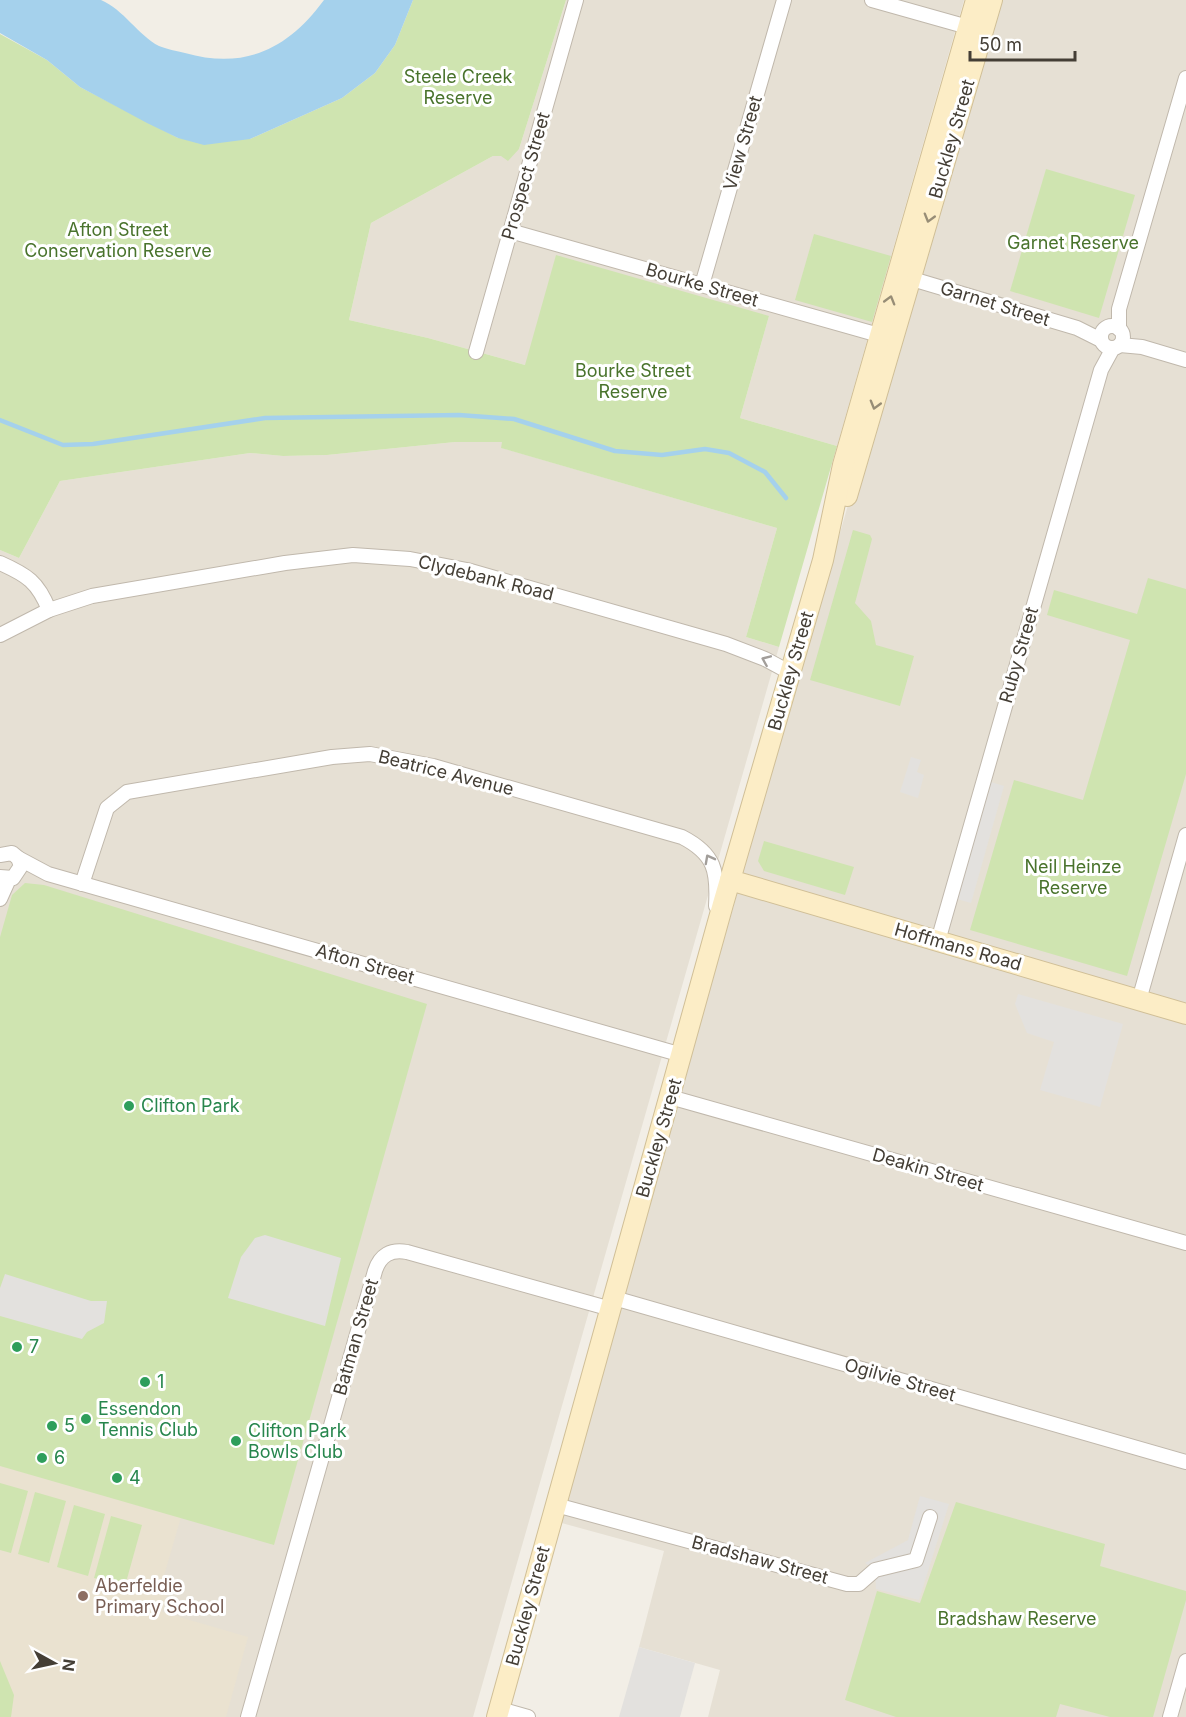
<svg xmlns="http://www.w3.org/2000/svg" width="1186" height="1717" font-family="Inter,sans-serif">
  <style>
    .residential { fill: #e6e0d4 }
    .education { fill: #eae2d0 }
    .green { fill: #cfe4b0 }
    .parking { fill: #e3e1de }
    .water { fill: #a5d1ec }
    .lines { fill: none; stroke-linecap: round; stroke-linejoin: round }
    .stream { stroke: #a5d1ec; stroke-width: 4.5 }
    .street-casing { stroke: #c0b8ac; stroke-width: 16 }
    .secondary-casing { stroke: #d0bf97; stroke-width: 22 }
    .street { stroke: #fff; stroke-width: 14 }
    .secondary { stroke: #fcedc6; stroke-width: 20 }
    .oneway { stroke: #978d76 }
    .oneway2 { stroke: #a29e9a }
    .leisure-dot { fill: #2e9e5b; stroke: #fff; stroke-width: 2 }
    .education-dot { fill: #8d6e63; stroke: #fff; stroke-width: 2 }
    .labels { text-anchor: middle; stroke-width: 6; stroke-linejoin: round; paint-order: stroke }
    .park-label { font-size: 18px; fill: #49732c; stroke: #fff }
    .street-label { font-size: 18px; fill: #443e35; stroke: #fff }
    .leisure-label { font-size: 18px; fill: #27864d; stroke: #fff; text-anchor: start }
    .education-label { font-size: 18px; fill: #785e54; stroke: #fff; text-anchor: start }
  </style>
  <rect width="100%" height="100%" fill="#f2eee6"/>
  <g class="residential">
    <path d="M 566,0 L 964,0 L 837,446 L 740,418 L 769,316 L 525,365 L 428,338 L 349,320 L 371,223 L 493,156 L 501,156 L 519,149 Z"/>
    <path d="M 992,0 L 1186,0 L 1186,1717 L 708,1717 L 720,1670 L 639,1647 L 664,1551 L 558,1522 Z"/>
    <path d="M 455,442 L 503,442 L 502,448 L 777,528 L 746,637 L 779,647 L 473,1717 L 0,1717 L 0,550 L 19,558 L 60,481 L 250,453 L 283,456 L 327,455 Z"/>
  </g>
  <path class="education" d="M 0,1465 L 181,1517 L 163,1579 L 171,1581 L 162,1612 L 248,1637 L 226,1717 L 0,1717 Z"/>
  <g class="green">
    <path d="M 413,0 L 566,0 L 519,149 L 508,161 L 501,156 L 493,156 L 371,223 L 349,320 L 428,338 L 525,365 L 556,255 L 769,316 L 740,418 L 837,446 L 779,647 L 746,637 L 777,528 L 501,448 L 502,442 L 455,442 L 327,455 L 283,456 L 250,453 L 60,481 L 19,558 L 0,550 L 0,34 L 47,60 L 80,87 L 178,138 L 250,139 L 342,98 L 375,73 L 395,45 Z"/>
    <path d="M 1046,169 L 1135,195 L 1099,318 L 1010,291 Z"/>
    <path d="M 814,234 L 891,256 L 872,322 L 795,300 Z"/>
    <path d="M 853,530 L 870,535 L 872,539 L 855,603 L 871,621 L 876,645 L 914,656 L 900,706 L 810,680 Z"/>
    <path d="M 1148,578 L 1186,589 L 1186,774 L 1127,976 L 970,930 L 1014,780 L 1083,800 L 1130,640 L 1047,615 L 1054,590 L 1137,614 Z"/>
    <path d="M 764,841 L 854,867 L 845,895 L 764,871 L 758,861 Z"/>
    <path d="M 25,883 L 44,885 L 427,1004 L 274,1545 L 0,1466 L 0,937 L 12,895 Z"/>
    <path d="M 0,1483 L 28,1491 L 11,1553 L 0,1550 Z"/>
    <path d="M 35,1492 L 66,1501 L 49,1563 L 18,1554 Z"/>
    <path d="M 956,1502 L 1105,1544 L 1100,1566 L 1186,1591 L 1186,1600 L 1153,1717 L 1110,1717 L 1060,1704 L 1056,1717 L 896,1717 L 845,1700 L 877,1591 L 920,1603 Z"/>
    <path d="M 74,1505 L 105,1514 L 88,1576 L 57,1567 Z"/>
    <path d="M 111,1516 L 142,1525 L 125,1586 L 94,1578 Z"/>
    <path d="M 0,1661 L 14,1695 L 11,1717 L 0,1717 Z"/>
  </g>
  <g class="parking">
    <path d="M 911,757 L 921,760 L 917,772 L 924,775 L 918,798 L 900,792 Z"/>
    <path d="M 991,782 L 1004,786 L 971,903 L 957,899 Z"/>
    <path d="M 1018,994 L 1123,1024 L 1100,1107 L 1040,1090 L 1054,1042 L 1027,1033 L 1015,1004 Z"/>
    <path d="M 265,1235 L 341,1258 L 325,1326 L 228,1298 L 241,1257 L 255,1238 Z"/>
    <path d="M 5,1274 L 91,1301 L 107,1301 L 104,1323 L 87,1332 L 82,1339 L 0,1316 L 0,1288 Z"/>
    <path d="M 920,1496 L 949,1504 L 919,1600 L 876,1589 L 875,1570 L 865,1563 L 908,1540 Z"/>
    <path d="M 639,1647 L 695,1663 L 680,1717 L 619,1717 Z"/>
  </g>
  <path class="water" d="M 0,0 C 19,0 88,0 101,0 C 123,9 139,36 159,46 C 166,49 177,51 185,53 C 245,70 288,49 324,0 L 413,0 L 395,45 L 375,73 L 342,98 L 250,139 L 204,145 L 178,138 L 147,123 L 80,87 L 47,60 L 0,33 Z"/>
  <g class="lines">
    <path class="stream" d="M 0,420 L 63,445 L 93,444 L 265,418 L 459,415 L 514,419 L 615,451 L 662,455 L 705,449 L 729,453 L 765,472 L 786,498"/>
    <g class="street-casing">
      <g id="street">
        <path d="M 872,0 L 975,29"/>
        <path d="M 510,231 L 886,337"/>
        <path d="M 902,276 L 1077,328 L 1101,340"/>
        <path d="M 702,285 L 784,0"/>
        <circle cx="1112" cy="337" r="11"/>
        <path d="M 1119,329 L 1119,309 L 1186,78"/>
        <path d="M 1120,345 L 1142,347 L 1186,360"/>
        <path d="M 476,352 L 576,0"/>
        <path d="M 0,563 C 27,575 38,582 49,610"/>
        <path d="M 0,635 L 49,610 L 92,596 L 285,563 L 353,555 L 410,559 L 467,570 L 726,644 L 765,659 L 791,673"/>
        <path d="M 0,855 L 12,853 L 18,858 L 21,866 L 13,878 L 0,877"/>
        <path d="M 18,858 L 48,874 L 682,1055"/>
        <path d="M 82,884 L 107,808 L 127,792 L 332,757 L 370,754 L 433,766 L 682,837 C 715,854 718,871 716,906"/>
        <path d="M 0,899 L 9,879"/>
        <path d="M 938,941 L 1101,370 L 1113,348"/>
        <path d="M 1139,1000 L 1186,835"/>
        <path d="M 670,1097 L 1186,1243"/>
        <path d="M 614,1298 L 1186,1462"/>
        <path d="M 556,1505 L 847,1584 L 859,1584 L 875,1570 L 916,1560 L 930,1517"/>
        <path d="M 500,1709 L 528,1717"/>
        <path d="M 248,1717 L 375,1271 C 380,1255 391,1249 407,1252 L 611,1309"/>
        <path d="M 1170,1717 L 1186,1661"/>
      </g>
    </g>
    <g class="secondary-casing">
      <g id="secondary">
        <path d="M 847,496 L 992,0"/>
        <path d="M 730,880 L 1186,1014"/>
        <path d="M 497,1717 L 723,904 L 823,560 L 843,465 L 976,0"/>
      </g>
    </g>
    <use href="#street" class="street"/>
    <use href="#secondary" class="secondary"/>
  </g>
  <defs><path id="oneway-chevron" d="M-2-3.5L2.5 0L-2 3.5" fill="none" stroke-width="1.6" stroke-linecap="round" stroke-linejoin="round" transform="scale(1.5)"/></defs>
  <g class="oneway">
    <use href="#oneway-chevron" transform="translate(929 218) rotate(106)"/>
    <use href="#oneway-chevron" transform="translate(890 300) rotate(-74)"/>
    <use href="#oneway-chevron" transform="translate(875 405) rotate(106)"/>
  </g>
  <g class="oneway2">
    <use href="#oneway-chevron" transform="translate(766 660) rotate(-157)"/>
    <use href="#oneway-chevron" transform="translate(709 859) rotate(-118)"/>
  </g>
  <g class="leisure-dot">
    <circle cx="129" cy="1106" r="6"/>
    <circle cx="17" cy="1347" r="6"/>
    <circle cx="145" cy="1382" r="6"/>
    <circle cx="86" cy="1419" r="6"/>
    <circle cx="52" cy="1426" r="6"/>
    <circle cx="236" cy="1441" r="6"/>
    <circle cx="42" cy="1458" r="6"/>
    <circle cx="117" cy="1478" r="6"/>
  </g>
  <circle class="education-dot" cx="83" cy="1596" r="6"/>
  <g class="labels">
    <g class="park-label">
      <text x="458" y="83">Steele Creek<tspan x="458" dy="21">Reserve</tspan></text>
      <text x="118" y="236">Afton Street<tspan x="118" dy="21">Conservation Reserve</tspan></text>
      <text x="1073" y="249">Garnet Reserve</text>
      <text x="633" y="377">Bourke Street<tspan x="633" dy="21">Reserve</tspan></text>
      <text x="1073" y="873">Neil Heinze<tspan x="1073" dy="21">Reserve</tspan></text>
      <text x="1017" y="1625">Bradshaw Reserve</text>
    </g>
    <g class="street-label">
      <text transform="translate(952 139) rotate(-74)" y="6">Buckley Street</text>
      <text transform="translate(743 143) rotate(-74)" y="6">View Street</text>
      <text transform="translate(526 176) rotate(-74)" y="6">Prospect Street</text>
      <text transform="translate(702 285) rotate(16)" y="6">Bourke Street</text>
      <text transform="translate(995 304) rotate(17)" y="6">Garnet Street</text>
      <text transform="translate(486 578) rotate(14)" y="6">Clydebank Road</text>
      <text transform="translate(1019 655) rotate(-74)" y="6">Ruby Street</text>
      <text transform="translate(791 671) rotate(-74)" y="6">Buckley Street</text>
      <text transform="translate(446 773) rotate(14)" y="6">Beatrice Avenue</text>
      <text transform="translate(958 947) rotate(16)" y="6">Hoffmans Road</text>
      <text transform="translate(365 964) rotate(16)" y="6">Afton Street</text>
      <text transform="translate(659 1138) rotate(-74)" y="6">Buckley Street</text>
      <text transform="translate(928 1170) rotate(16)" y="6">Deakin Street</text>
      <text transform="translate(356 1337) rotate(-74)" y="6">Batman Street</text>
      <text transform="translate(900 1380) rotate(16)" y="6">Ogilvie Street</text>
      <text transform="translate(760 1560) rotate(15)" y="6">Bradshaw Street</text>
      <text transform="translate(528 1606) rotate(-75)" y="6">Buckley Street</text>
    </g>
    <g class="leisure-label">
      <text x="141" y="1112">Clifton Park</text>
      <text x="29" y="1353">7</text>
      <text x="157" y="1388">1</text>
      <text x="98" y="1415">Essendon<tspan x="98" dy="21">Tennis Club</tspan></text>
      <text x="64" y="1432">5</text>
      <text x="248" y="1437">Clifton Park<tspan x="248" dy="21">Bowls Club</tspan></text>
      <text x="54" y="1464">6</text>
      <text x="129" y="1484">4</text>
    </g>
    <g class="education-label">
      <text x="95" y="1592">Aberfeldie<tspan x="95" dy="21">Primary School</tspan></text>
    </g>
  </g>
  <g transform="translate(54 1663) rotate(98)" stroke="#ffffff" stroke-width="4.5" paint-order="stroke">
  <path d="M0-4.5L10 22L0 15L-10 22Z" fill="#443e35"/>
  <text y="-9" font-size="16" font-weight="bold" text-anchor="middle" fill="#443e35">N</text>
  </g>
  <path d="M970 51v9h105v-9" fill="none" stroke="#443e35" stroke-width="3"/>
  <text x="979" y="51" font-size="18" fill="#443e35" stroke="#ffffff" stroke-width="4.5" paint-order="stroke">50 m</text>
</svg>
